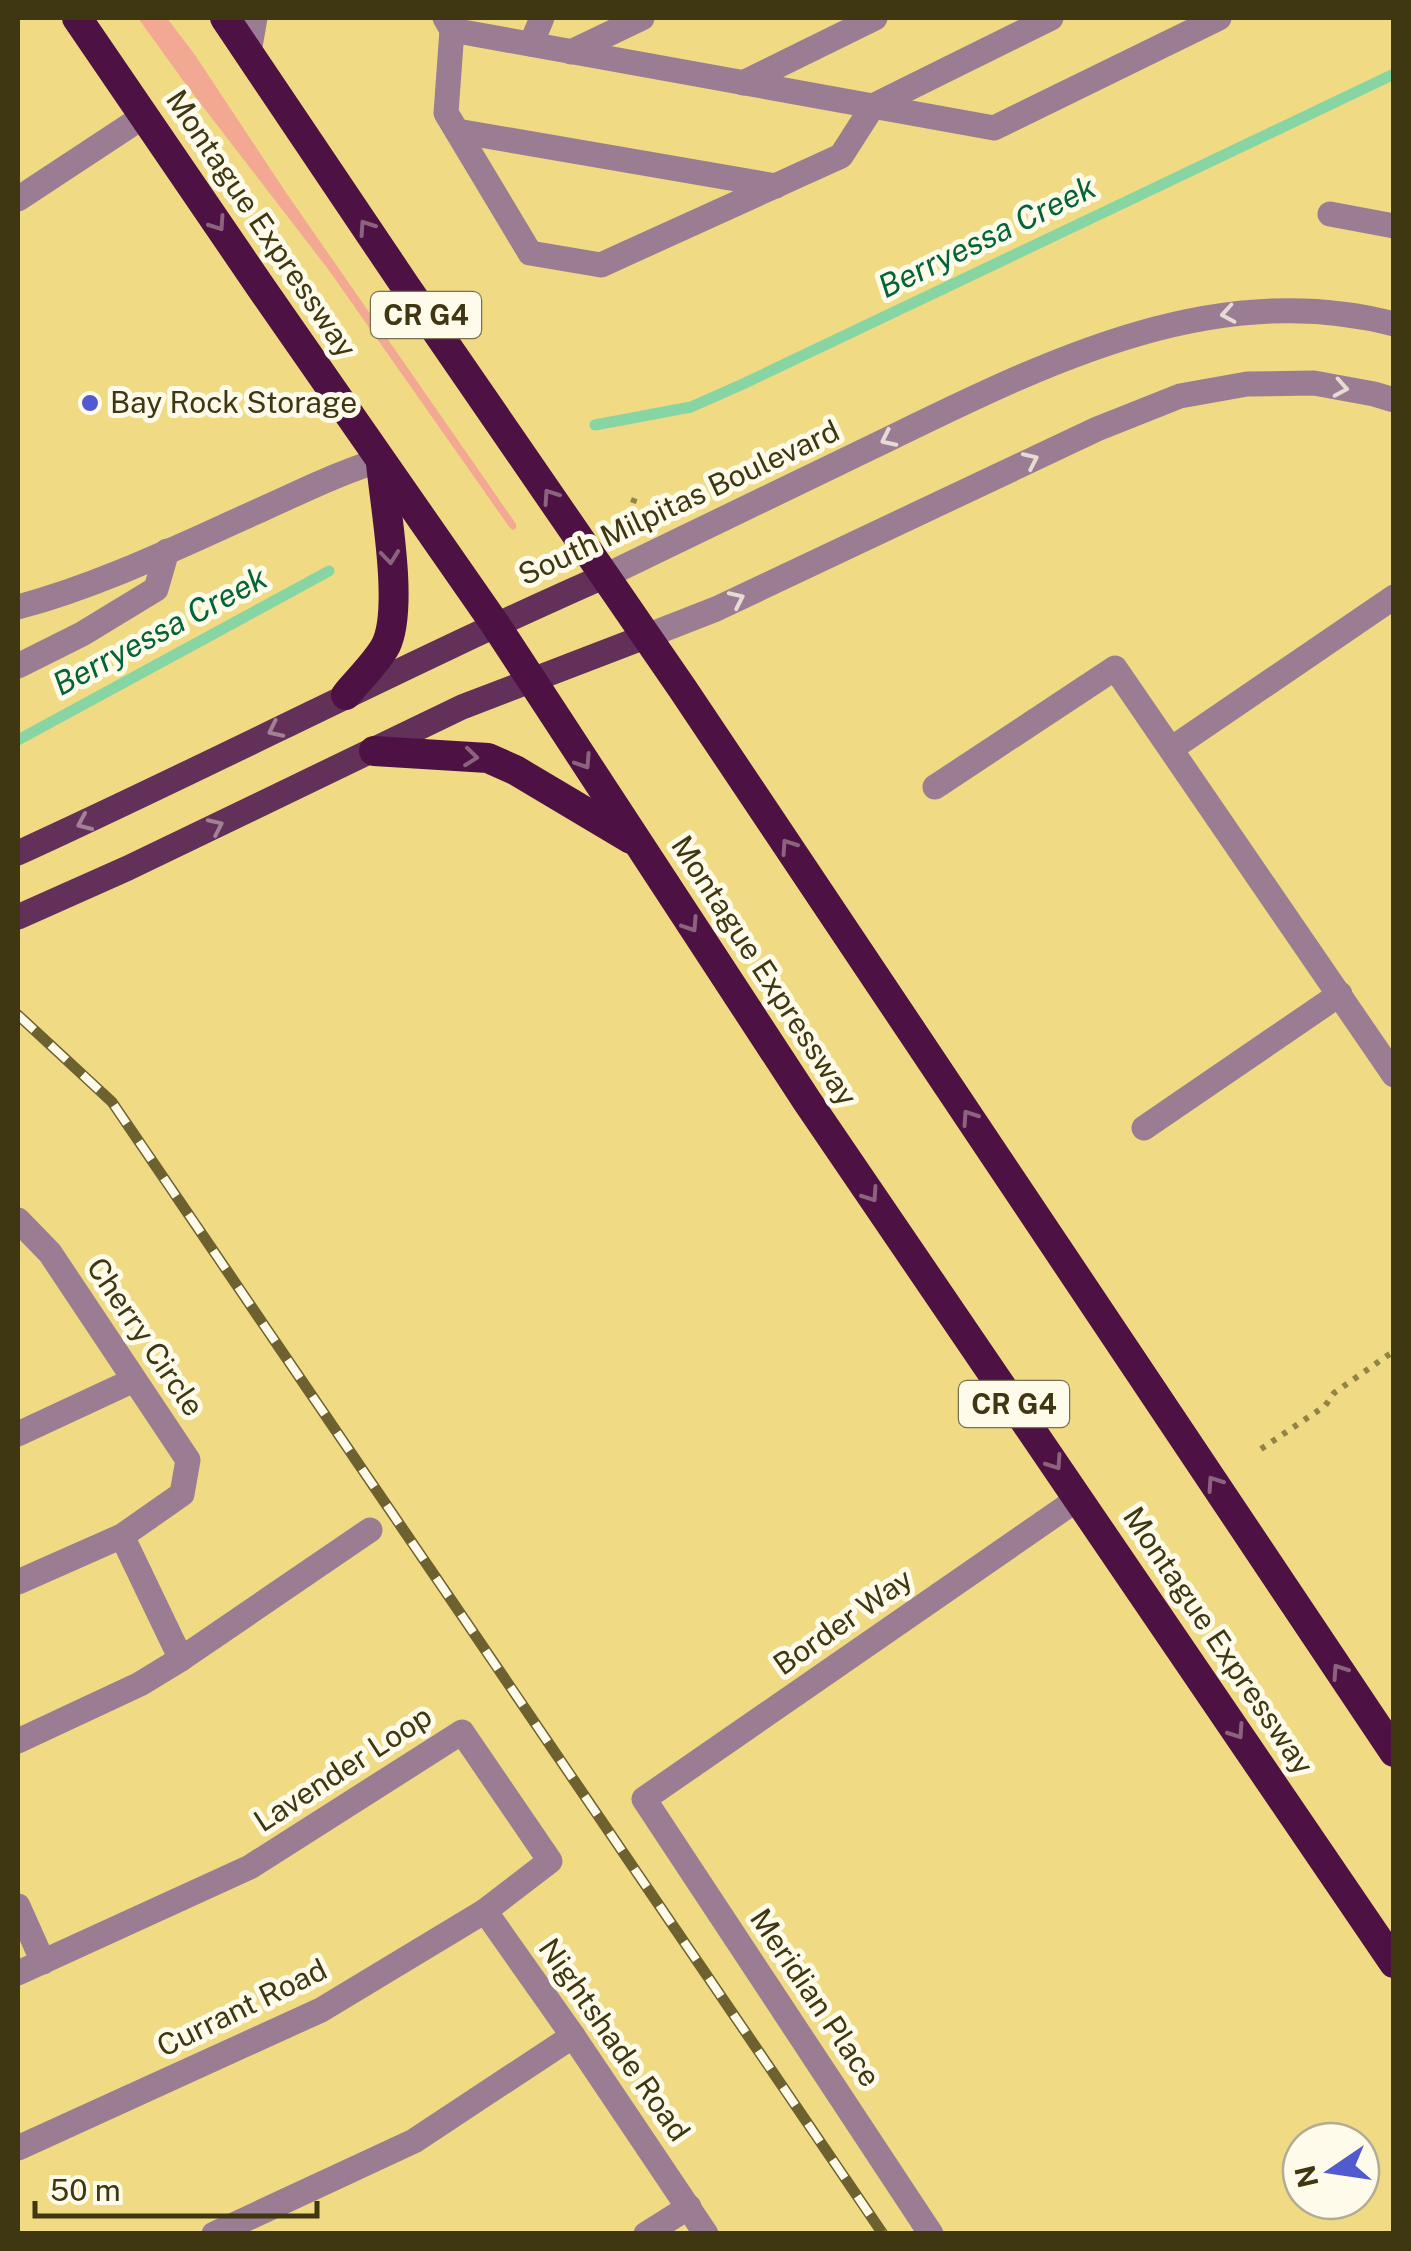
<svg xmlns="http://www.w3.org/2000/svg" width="1411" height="2251" font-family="'Public Sans',sans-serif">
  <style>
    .grass { fill: #f3a894 }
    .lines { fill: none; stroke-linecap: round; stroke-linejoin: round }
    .stream { stroke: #88d5a4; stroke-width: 11 }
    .path { stroke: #928347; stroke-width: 6; stroke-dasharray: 5 8; stroke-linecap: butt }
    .minor { stroke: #9b7d93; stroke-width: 25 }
    .major { stroke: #633059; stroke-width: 25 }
    .highway { stroke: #4e1144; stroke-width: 30 }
    .rail-casing { stroke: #6d612f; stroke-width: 11 }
    .rail { stroke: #fffbeb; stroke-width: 8; stroke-dasharray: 22; stroke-linecap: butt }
    .oneway { stroke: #8c637e }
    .oneway2 { stroke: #e6dcd5 }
    .oneway3 { stroke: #a18193 }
    .poi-dot { fill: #525ad0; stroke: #fffbeb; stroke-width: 4 }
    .labels { text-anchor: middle; stroke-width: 10; stroke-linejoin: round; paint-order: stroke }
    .shield { fill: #fffbeb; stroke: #797153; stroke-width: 2.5 }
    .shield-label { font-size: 28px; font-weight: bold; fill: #3f3612 }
    .street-label { font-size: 30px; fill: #3f3612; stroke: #fffbeb }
    .poi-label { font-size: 30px; fill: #3f3612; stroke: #fffbeb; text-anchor: start }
    .water-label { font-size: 32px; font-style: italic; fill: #046439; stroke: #fffbeb }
  </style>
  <rect width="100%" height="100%" fill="#f0da83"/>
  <path class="grass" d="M 138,18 L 167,18 L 195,55 L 287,194 L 516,524 L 516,528 L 513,530 L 510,528 L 328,269 L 187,86 Z"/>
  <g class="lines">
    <g class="stream">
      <path d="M 595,425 L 691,407 L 743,384 L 1394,74"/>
      <path d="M 18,740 L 329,571"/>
    </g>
    <g class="path">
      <path d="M 633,503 L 637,492"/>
      <path d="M 1261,1449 L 1325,1406 L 1334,1393 L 1394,1351"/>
    </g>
    <g class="minor">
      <path d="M 445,18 L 452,30 L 446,113 L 530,253 L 601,265 L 841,156 L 873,106 L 1051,18"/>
      <path d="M 452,30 L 994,128 L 1219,18"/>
      <path d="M 531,44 L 542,18"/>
      <path d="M 249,52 L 255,18"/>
      <path d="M 571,52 L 642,18"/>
      <path d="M 743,83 L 875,18"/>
      <path d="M 457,131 L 776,186"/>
      <path d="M 18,199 L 144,116"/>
      <path d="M 1330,214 L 1394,226"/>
      <path d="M 605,576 C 694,533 783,490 872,447 C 1033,369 1210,275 1394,324"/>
      <path d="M 18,607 C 104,584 186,543 267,507 C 305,490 341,472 381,460"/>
      <path d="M 647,636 L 716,609 L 1097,429 L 1180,396 L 1247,384 L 1314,383 L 1374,394 L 1394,400"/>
      <path d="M 18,666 L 82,634 L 156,589 L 167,551"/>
      <path d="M 1171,749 L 1394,597"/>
      <path d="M 935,787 L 1115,668 L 1394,1075"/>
      <path d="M 1144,1128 L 1340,994"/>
      <path d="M 18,1220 L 50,1253 L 188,1460 L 182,1494 L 122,1536 L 18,1582"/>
      <path d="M 18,1434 L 134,1380"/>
      <path d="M 122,1536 L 181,1659"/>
      <path d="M 18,1741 L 140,1684 L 181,1659 L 370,1530"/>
      <path d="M 18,1906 L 43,1962"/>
      <path d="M 485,1911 L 573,2036 L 706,2234"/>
      <path d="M 18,1973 L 250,1867 L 462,1732 L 550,1861 L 485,1911 L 321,2010 L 18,2148"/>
      <path d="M 214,2234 L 414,2141 L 573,2036"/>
      <path d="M 646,2234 L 689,2207"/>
      <path d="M 931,2234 L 644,1799 L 1079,1498"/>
    </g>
    <g class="major">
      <path d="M 18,853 C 215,763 407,663 605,576"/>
      <path d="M 18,917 L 128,868 L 462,707 L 647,636"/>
    </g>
    <g class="highway">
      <path d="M 77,18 L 262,289 L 495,624 L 807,1101 L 1394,1963"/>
      <path d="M 225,18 L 404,284 L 682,688 L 1394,1752"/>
      <path d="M 346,695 C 358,680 378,661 386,645 C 404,607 385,507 381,463"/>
      <path d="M 374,751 L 488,758 L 515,770 L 631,839"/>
    </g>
    <g class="rail-casing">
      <path id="rail" d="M 18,1015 L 112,1102 L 883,2234"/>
    </g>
    <use href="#rail" class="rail"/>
  </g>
  <defs><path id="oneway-chevron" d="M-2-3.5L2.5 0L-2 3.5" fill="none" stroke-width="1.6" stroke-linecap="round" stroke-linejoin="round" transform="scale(2.5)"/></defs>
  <g class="oneway">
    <use href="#oneway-chevron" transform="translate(218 224) rotate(56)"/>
    <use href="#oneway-chevron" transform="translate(366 227) rotate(-124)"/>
    <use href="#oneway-chevron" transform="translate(550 496) rotate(-124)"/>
    <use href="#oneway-chevron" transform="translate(390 557) rotate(84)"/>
    <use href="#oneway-chevron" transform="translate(471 757) rotate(6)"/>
    <use href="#oneway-chevron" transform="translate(584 762) rotate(57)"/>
    <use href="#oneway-chevron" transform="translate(788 846) rotate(-124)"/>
    <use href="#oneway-chevron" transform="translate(691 925) rotate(57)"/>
    <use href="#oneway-chevron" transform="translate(969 1117) rotate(-124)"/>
    <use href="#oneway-chevron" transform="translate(871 1195) rotate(56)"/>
    <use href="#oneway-chevron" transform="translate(1055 1463) rotate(56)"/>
    <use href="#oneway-chevron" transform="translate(1214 1483) rotate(-124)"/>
    <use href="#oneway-chevron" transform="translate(1339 1671) rotate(-124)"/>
    <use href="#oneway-chevron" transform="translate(1237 1732) rotate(56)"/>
  </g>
  <g class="oneway2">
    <use href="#oneway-chevron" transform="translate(1228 314) rotate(170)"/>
    <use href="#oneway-chevron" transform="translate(1341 388) rotate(10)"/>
    <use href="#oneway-chevron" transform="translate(888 439) rotate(154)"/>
    <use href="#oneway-chevron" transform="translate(1031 460) rotate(-25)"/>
    <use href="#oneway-chevron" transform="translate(737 599) rotate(-25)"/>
  </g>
  <g class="oneway3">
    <use href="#oneway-chevron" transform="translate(275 730) rotate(154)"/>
    <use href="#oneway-chevron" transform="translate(84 823) rotate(156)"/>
    <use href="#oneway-chevron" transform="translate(216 826) rotate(-25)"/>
  </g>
  <circle class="poi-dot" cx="90" cy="403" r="10"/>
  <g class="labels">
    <g class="shield">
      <rect x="371" y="292" width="110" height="46" rx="8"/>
      <rect x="959" y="1381" width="110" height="46" rx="8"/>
    </g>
    <g class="shield-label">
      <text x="426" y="325">CR G4</text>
      <text x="1014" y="1414">CR G4</text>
    </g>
    <g class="street-label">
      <text transform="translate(261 224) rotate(56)" y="10">Montague Expressway</text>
      <text transform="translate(679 503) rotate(-25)" y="10">South Milpitas Boulevard</text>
      <text transform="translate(764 971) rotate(57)" y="10">Montague Expressway</text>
      <text transform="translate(145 1337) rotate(56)" y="10">Cherry Circle</text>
      <text transform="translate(843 1622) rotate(-35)" y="10">Border Way</text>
      <text transform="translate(1218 1641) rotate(56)" y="10">Montague Expressway</text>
      <text transform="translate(343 1769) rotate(-33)" y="10">Lavender Loop</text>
      <text transform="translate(815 1998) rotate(56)" y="10">Meridian Place</text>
      <text transform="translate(242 2008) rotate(-26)" y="10">Currant Road</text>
      <text transform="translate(614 2040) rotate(55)" y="10">Nightshade Road</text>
    </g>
    <g class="poi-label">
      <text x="110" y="413">Bay Rock Storage</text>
    </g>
    <g class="water-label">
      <text transform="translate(987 237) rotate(-26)" y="11">Berryessa Creek</text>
      <text transform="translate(160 631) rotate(-28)" y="11">Berryessa Creek</text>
    </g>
  </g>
  <rect width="1411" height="2251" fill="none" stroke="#3f3612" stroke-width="40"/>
  <g transform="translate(1331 2171) rotate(257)"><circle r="48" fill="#fffbeb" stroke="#b2ac94" stroke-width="2.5"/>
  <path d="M0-8L18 38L0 25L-18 38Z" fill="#525ad0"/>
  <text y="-15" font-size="28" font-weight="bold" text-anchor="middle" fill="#3f3612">N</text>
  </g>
  <path d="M35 2201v15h282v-15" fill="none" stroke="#3f3612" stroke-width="5"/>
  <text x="50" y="2201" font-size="30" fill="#3f3612" stroke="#fffbeb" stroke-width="8" paint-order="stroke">50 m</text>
</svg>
